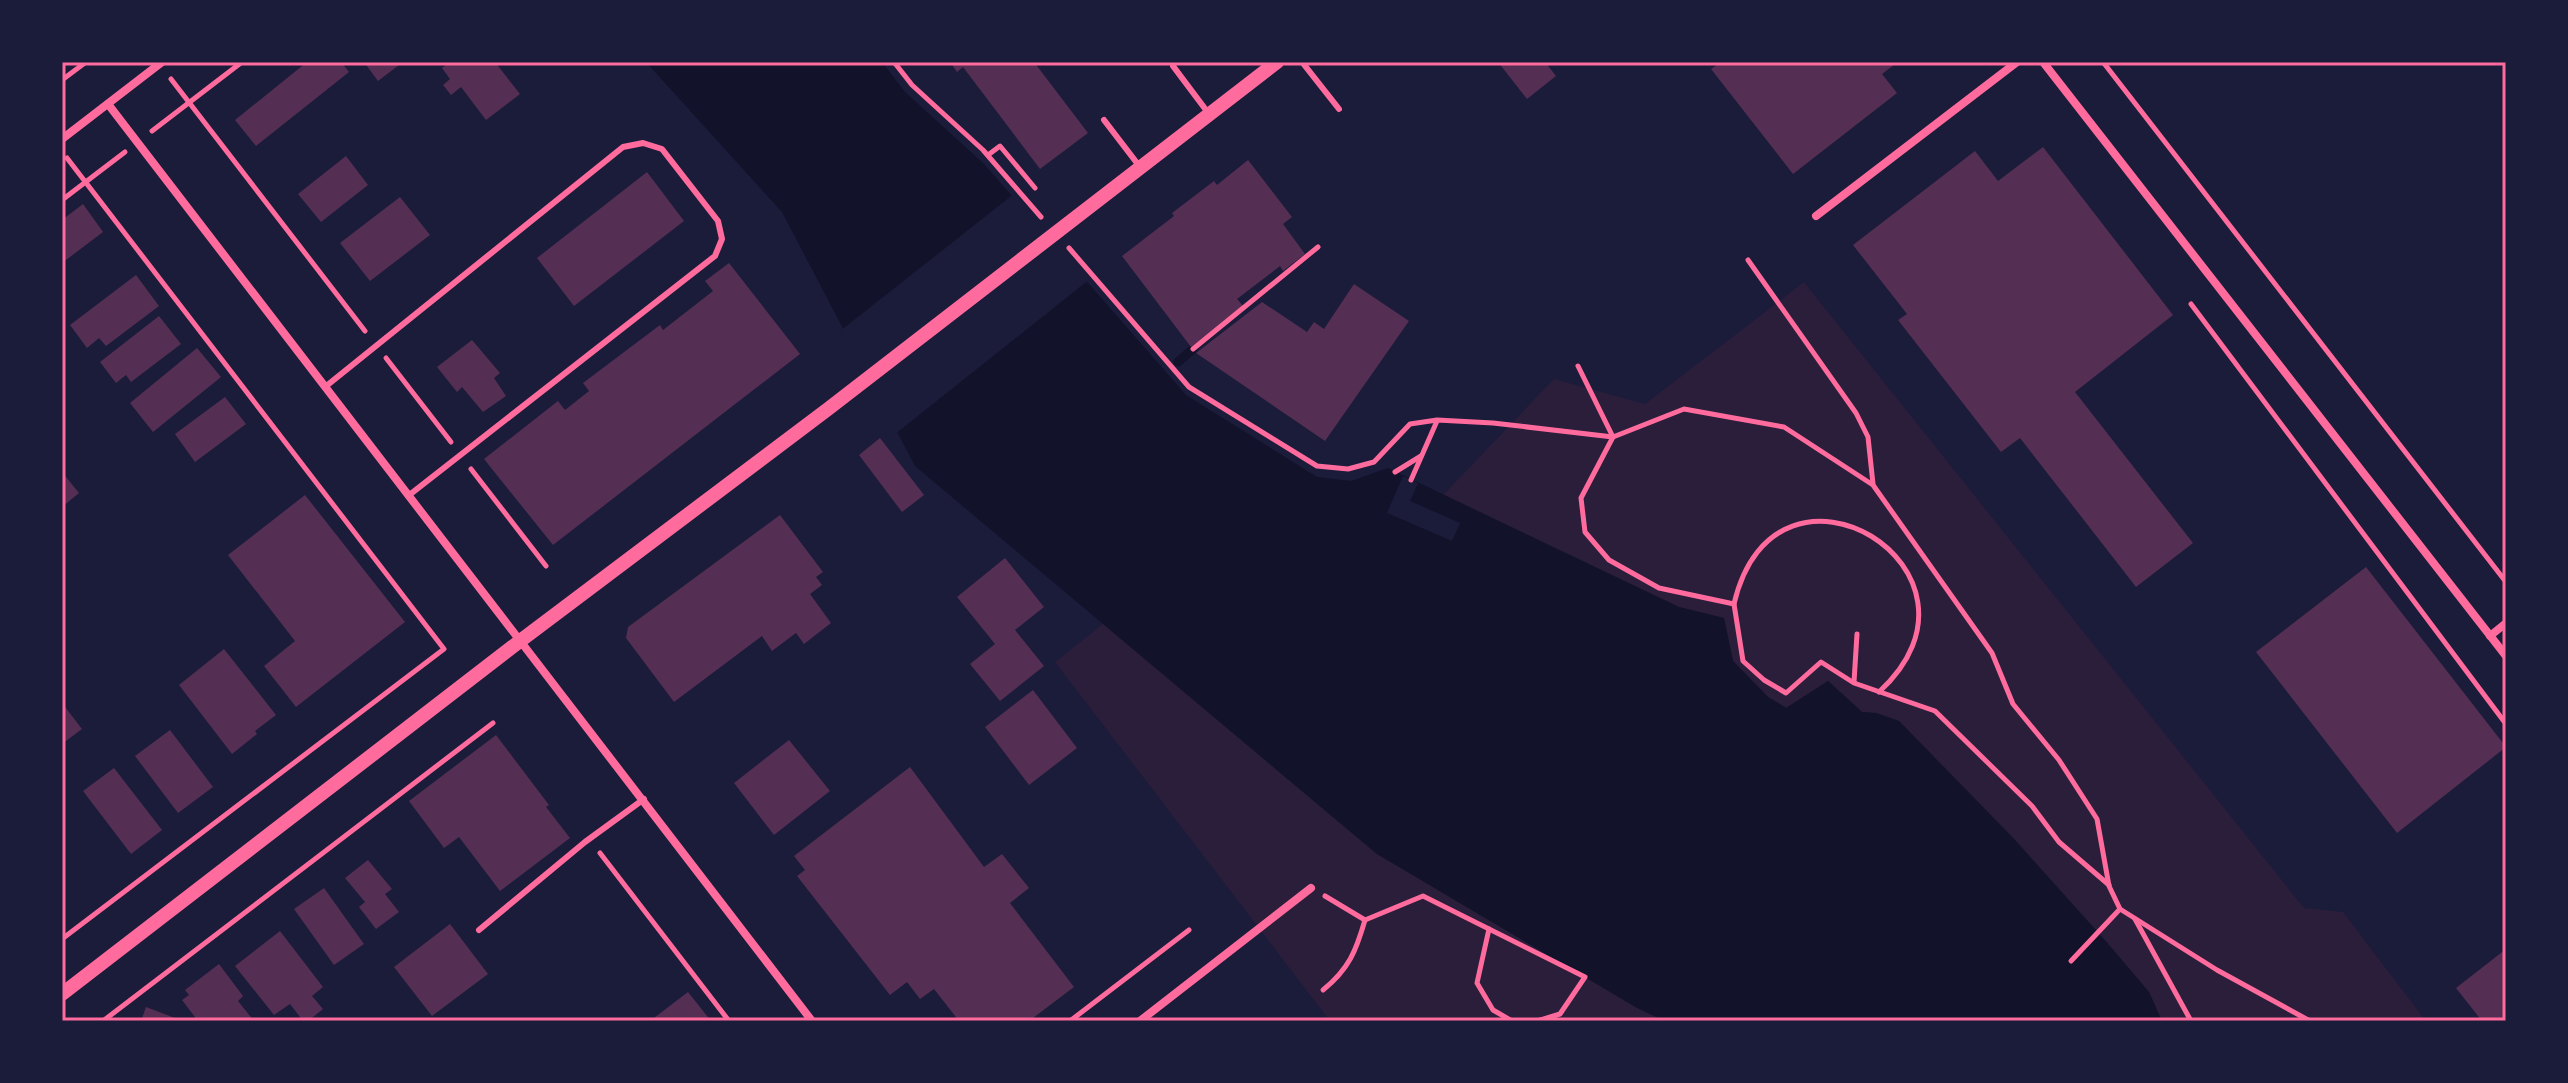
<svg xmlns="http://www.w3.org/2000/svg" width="2568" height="1083" font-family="'Sofia Sans Condensed',sans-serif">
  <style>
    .green { fill: #2a1e3b }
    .water { fill: #12122b }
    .pier { fill: #1b1b3a }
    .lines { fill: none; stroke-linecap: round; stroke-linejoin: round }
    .stream { stroke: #12122b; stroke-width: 9 }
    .building { fill: #542f53 }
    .path { stroke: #ff6b9d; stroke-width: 5 }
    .service { stroke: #ff6b9d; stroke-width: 6 }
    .minor { stroke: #ff6b9d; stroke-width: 8 }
    .tertiary { stroke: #ff6b9d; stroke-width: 14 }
    .neatline { fill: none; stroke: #ff6b9d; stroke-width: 3 }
  </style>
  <rect width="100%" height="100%" fill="#1b1b3a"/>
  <g class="green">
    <path d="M 1804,282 L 2304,908 L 2343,912 L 2426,1021 L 2162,1021 L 2149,992 L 2103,938 L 2015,840 L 1899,721 L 1876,713 L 1862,712 L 1828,681 L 1787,708 L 1768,697 L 1733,661 L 1724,618 L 1679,607 L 1442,496 L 1554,379 L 1645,404 Z"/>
    <path d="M 1103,624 L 1377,854 L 1674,1021 L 1330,1021 L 1055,662 Z"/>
  </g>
  <path class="water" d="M 646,62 L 882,62 L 905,92 L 984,164 L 1186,395 L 1317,477 L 1351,481 L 1388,468 L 1679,607 L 1724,618 L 1733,661 L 1768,697 L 1786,708 L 1828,681 L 1862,712 L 1876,713 L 1899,721 L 2015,840 L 2103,938 L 2149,992 L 2162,1021 L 1665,1021 L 1637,1008 L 1377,854 L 915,466 L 782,212 Z"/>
  <g class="pier">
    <path d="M 1015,193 L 1090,279 L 894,435 L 840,331 Z"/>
    <path d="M 1403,476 L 1418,483 L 1410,501 L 1460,523 L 1452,541 L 1387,513 Z"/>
  </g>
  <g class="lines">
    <path class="stream" d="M 1178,362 L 1193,349"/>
  </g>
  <g class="building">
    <path d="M 307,62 L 341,62 L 349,72 L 256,146 L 235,120 Z"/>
    <path d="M 364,62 L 403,62 L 378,81 Z"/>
    <path d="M 450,62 L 495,62 L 520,94 L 486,120 L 461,87 L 451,95 L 443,85 L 450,79 L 442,68 Z"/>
    <path d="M 950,62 L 1034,62 L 1088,133 L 1040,169 L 963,67 L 957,72 Z"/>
    <path d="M 1498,62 L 1545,62 L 1556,76 L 1527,99 Z"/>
    <path d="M 1721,62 L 1898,62 L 1882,74 L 1897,93 L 1793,174 L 1711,69 Z"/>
    <path d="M 2043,147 L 2173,315 L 2075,392 L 2193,543 L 2136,587 L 2020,438 L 2001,452 L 1898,320 L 1907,314 L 1853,245 L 1975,151 L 1998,181 Z"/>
    <path d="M 346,156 L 368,185 L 321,222 L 298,194 Z"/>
    <path d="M 1248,160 L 1292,217 L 1283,224 L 1305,254 L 1283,271 L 1280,266 L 1237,299 L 1244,307 L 1191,347 L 1122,256 L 1174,216 L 1172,213 L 1214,181 L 1217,185 Z"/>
    <path d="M 647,172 L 684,221 L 574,306 L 537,258 Z"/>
    <path d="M 400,197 L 430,235 L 370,281 L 340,243 Z"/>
    <path d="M 83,204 L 103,232 L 62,263 L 62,220 Z"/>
    <path d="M 729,263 L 800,354 L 553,545 L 484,459 L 558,401 L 565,410 L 589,391 L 583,383 L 660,325 L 663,330 L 713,291 L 705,281 Z"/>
    <path d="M 136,275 L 159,306 L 106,346 L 99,338 L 87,348 L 70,325 Z"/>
    <path d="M 1354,284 L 1409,321 L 1325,441 L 1196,353 L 1262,302 L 1307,332 L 1314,322 L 1324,329 Z"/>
    <path d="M 159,316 L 181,344 L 131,382 L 126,375 L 116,383 L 100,362 Z"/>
    <path d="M 472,340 L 500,373 L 494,378 L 506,396 L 483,412 L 462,387 L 457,392 L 437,367 Z"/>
    <path d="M 197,348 L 221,377 L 153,432 L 130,403 Z"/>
    <path d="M 225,397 L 246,424 L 195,462 L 175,434 Z"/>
    <path d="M 880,438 L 924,495 L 902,512 L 859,455 Z"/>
    <path d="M 62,472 L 79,493 L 62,507 Z"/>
    <path d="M 305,495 L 405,622 L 296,707 L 264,666 L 295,641 L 228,555 Z"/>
    <path d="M 780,515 L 823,572 L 816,577 L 822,585 L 810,594 L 831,623 L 804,644 L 796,633 L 772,651 L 762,636 L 674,702 L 626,638 L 628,627 Z"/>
    <path d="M 1005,558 L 1044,607 L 1015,630 L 1044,666 L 1000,701 L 970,664 L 995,644 L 957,597 Z"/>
    <path d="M 2366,567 L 2506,747 L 2397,833 L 2256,652 Z"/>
    <path d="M 224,649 L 276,715 L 255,731 L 257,734 L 232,754 L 179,685 Z"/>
    <path d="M 1033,690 L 1077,748 L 1029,785 L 985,727 Z"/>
    <path d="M 62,703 L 82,729 L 62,744 Z"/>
    <path d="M 170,730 L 213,787 L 178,813 L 135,756 Z"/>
    <path d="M 496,735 L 549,805 L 546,807 L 570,838 L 500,891 L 459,837 L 444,848 L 409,801 Z"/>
    <path d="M 789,740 L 830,791 L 774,835 L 734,783 Z"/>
    <path d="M 910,767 L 984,867 L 1002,854 L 1029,888 L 1010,903 L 1074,987 L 1029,1021 L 959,1021 L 934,989 L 920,999 L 907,982 L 890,995 L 797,876 L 805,870 L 794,856 Z"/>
    <path d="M 114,768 L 162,830 L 131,854 L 83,791 Z"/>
    <path d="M 368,860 L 392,889 L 385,894 L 399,912 L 376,929 L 359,907 L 365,902 L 345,878 Z"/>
    <path d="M 324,888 L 364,944 L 334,965 L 294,909 Z"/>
    <path d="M 450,924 L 488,974 L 432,1016 L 394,967 Z"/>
    <path d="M 280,931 L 323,987 L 312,996 L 323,1009 L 308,1021 L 303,1021 L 290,1004 L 274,1015 L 235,966 Z"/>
    <path d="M 2506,949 L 2506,1021 L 2482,1021 L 2456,988 Z"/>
    <path d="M 219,964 L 243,996 L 238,1001 L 254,1021 L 198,1021 L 182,1000 L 189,995 L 185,990 Z"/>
    <path d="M 688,992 L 711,1021 L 650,1021 Z"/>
    <path d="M 146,1007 L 183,1021 L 141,1021 Z"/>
  </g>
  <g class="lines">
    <g class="path">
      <path d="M 894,62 L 912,85 L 983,150 L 1041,217"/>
      <path d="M 2103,62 L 2506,582"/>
      <path d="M 171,79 L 365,331"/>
      <path d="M 62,80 L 86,62"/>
      <path d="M 152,131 L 242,62"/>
      <path d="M 988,155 L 1000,146 L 1035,188"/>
      <path d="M 62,200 L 125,152"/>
      <path d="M 1069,248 L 1189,387 L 1317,466 L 1348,469 L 1374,462 L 1410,424 L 1437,420 L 1493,423 L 1613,437 L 1684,409 L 1784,427 L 1873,485 L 1992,653 L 2013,704 L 2059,760 L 2097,819 L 2109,886 L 2120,909 L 2217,970 L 2310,1021"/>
      <path d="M 1748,260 L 1856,413 L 1868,437 L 1873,484"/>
      <path d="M 2191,304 L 2506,724"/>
      <path d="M 1193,349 L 1318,247"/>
      <path d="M 386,358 L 451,442"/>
      <path d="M 1578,366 L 1613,437 L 1581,498 L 1585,532 L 1609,560 L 1659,588 L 1734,604 L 1743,661 L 1764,680 L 1786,693 L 1821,662 L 1854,683 L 1935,711 L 2032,806 L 2059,842 L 2109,885"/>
      <path d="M 471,469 L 546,566"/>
      <path d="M 1395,472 L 1421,456"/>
      <path d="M 1411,480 L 1437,421"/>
      <path d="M 1734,604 C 1775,427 2011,571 1879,692"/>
      <path d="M 1854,682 L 1857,634"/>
      <path d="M 600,853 L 729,1021"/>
      <path d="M 2135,919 L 2191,1021"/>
      <path d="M 1365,920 L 1423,896 L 1585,977 L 1560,1014 L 1537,1021"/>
      <path d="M 1489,929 L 1477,983 L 1493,1010 L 1512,1021"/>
      <path d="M 62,939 L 444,649 L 67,158"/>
      <path d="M 2071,961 L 2120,909"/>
      <path d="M 1323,990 C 1349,969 1356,951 1365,920 L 1325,896"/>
      <path d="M 103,1021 L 493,723"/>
      <path d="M 1070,1021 L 1189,930"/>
    </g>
    <g class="service">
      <path d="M 1302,62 L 1339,109"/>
      <path d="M 1173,66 L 1209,114"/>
      <path d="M 1104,120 L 1140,167"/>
      <path d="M 325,387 L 623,147 L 643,143 L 662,149 L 718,221 L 722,239 L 715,256 L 408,496"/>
      <path d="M 479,930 L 585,842 L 644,799"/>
    </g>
    <g class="minor">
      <path d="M 2043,62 L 2506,656"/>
      <path d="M 108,104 L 812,1021"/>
      <path d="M 62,139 L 162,62"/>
      <path d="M 1816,216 L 2017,62"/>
      <path d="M 2490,636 L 2506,623"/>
      <path d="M 1140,1021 L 1311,888"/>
    </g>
    <path class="tertiary" d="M 62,994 L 520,641 L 828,409 L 1277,62"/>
  </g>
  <rect width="2568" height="1083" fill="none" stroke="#1b1b3a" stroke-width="128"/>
  <rect x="64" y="64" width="2440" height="955" class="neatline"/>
</svg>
